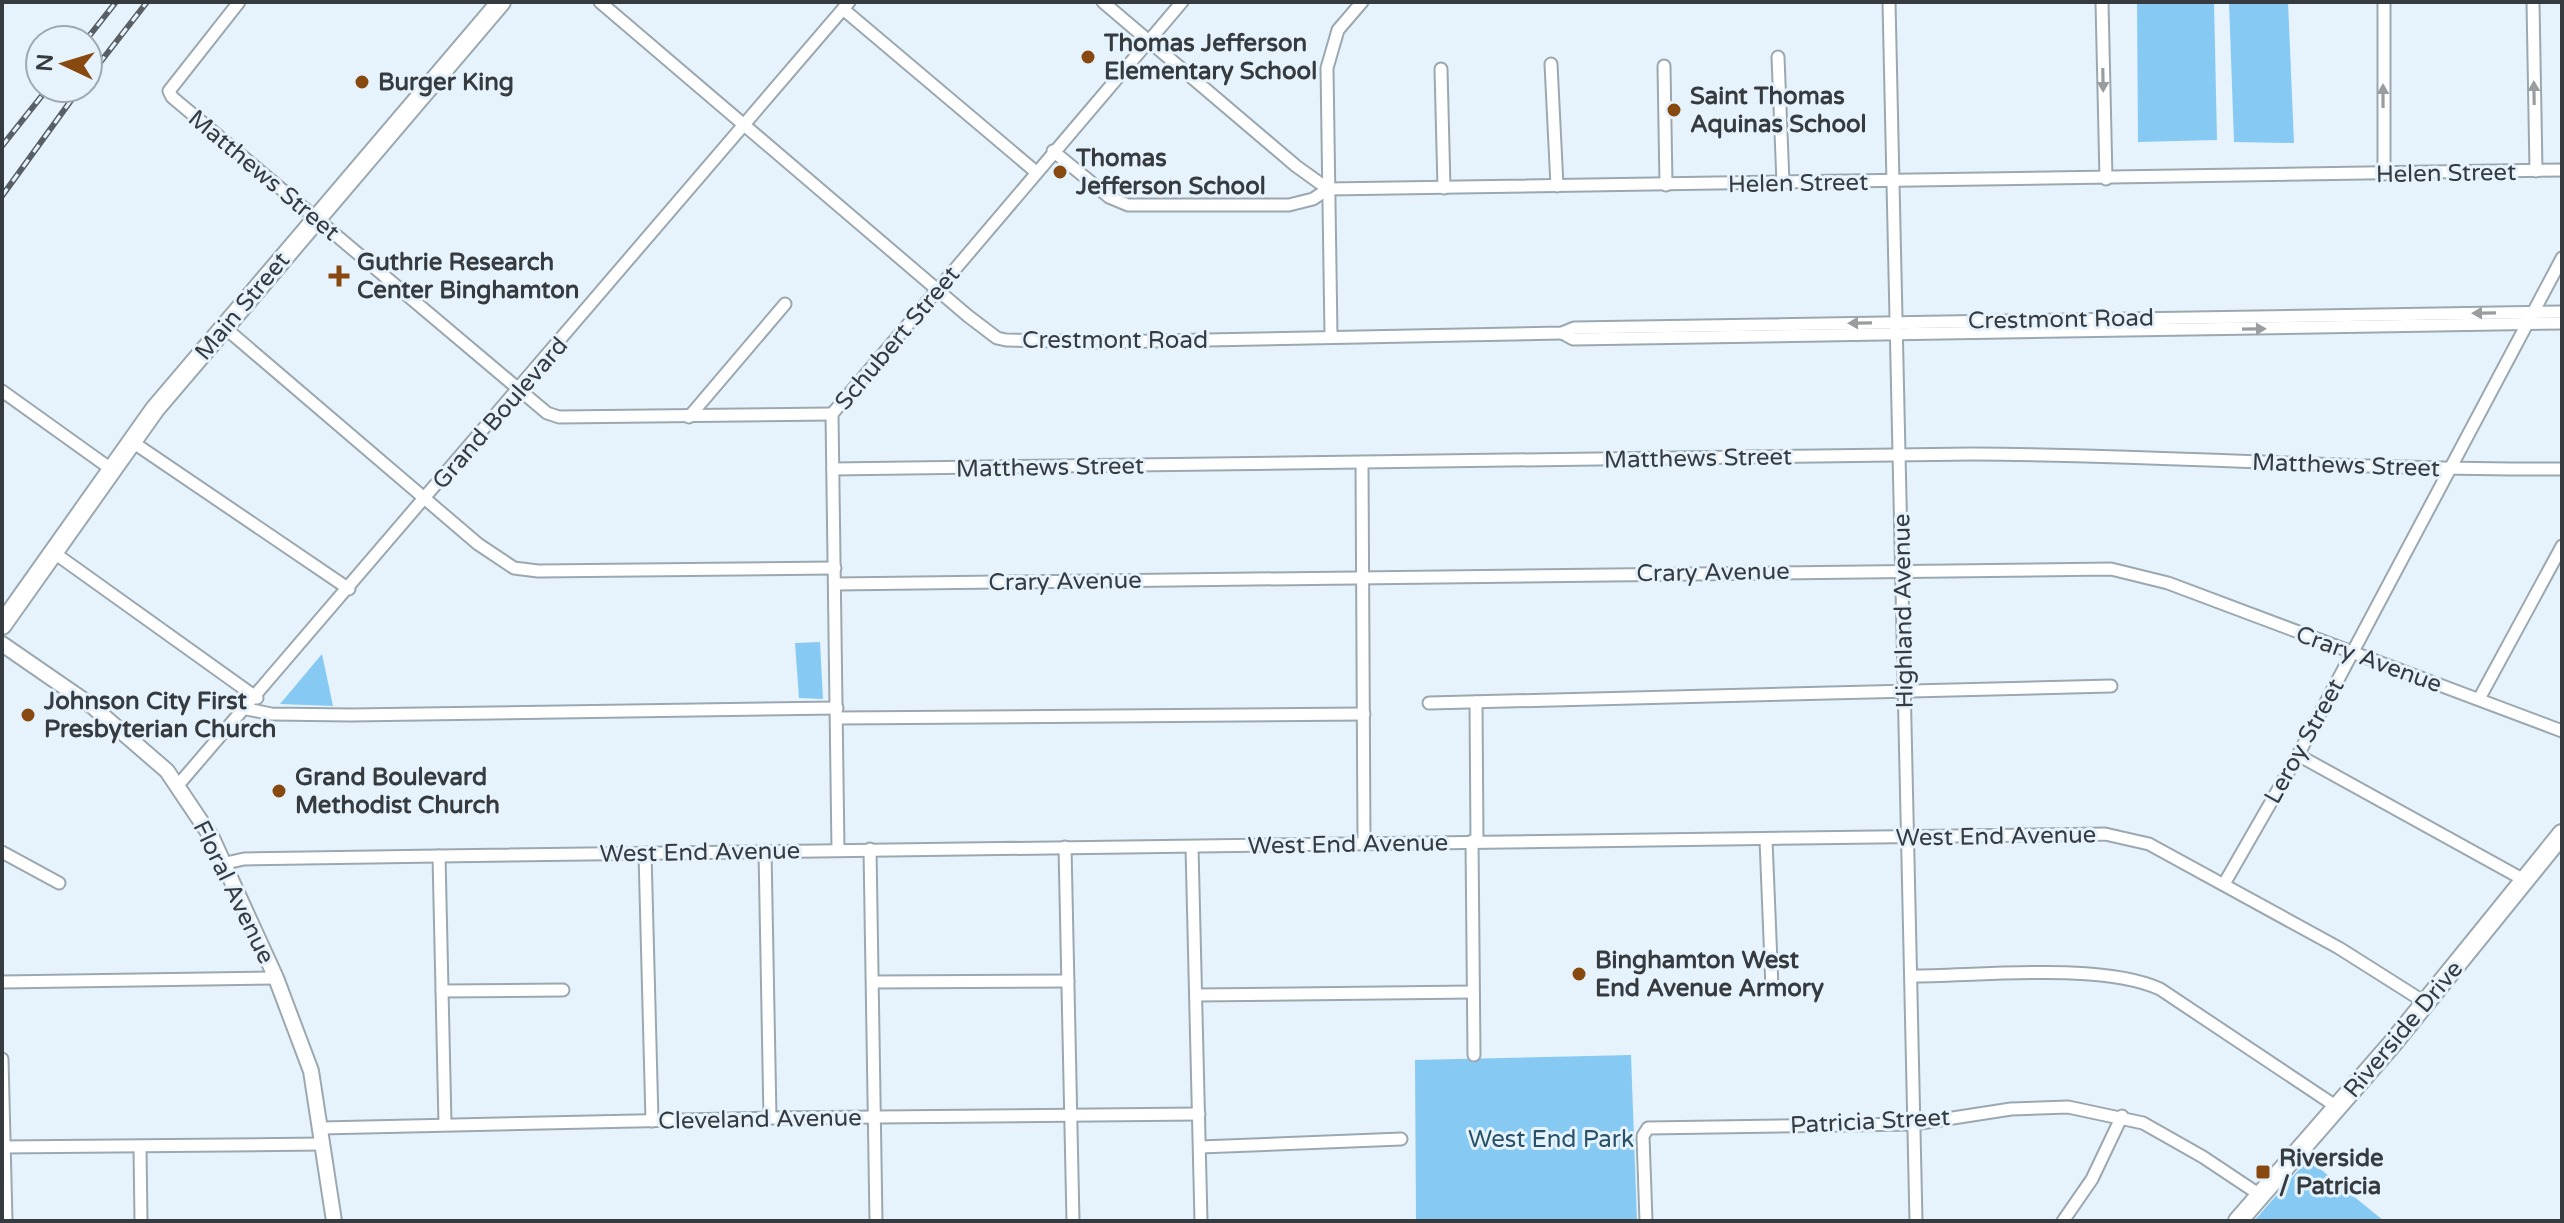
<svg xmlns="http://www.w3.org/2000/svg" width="2564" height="1223" font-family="'Varela Round',sans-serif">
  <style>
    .green { fill: #86caf4 }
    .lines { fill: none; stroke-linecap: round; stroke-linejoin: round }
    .minor-casing { stroke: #9ba8b0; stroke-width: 15 }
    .tertiary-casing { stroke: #9ba8b0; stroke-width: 18 }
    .primary-casing { stroke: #9ba8b0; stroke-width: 22 }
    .minor { stroke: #fff; stroke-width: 11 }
    .tertiary { stroke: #fff; stroke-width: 14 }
    .primary { stroke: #fff; stroke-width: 18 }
    .rail-casing { stroke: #596065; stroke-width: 6 }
    .rail { stroke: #e6f3fc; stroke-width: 3; stroke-dasharray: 9; stroke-linecap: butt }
    .oneway { fill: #9a9d9f }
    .poi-dot { fill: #884910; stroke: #e6f3fc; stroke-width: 3 }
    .labels { text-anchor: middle; stroke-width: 6; stroke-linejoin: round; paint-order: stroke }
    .poi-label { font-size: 24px; font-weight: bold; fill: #363b3f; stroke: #e6f3fc; text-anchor: start }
    .street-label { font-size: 24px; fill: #363b3f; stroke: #e6f3fc }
    .park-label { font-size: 24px; fill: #28526a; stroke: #e6f3fc }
  </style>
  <rect width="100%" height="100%" fill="#e6f3fc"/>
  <g class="green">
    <path d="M 2137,2 L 2214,2 L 2217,140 L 2138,142 Z"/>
    <path d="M 2229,2 L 2288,2 L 2294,143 L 2234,142 Z"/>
    <path d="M 820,642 L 823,699 L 799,698 L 795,643 Z"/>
    <path d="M 322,654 L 333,706 L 280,704 Z"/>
    <path d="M 1631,1055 L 1637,1221 L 1416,1221 L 1415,1060 Z"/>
    <path d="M 2308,1159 L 2384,1221 L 2254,1221 Z"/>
  </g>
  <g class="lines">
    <g class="minor-casing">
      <g id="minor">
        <path d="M 239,2 L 169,91 L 172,97 L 547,413 L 559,417 L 832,414"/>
        <path d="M 600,2 L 968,316 L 997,338 L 1006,340 L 1102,342 L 1562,333 L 1574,328 L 2562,312"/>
        <path d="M 1103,2 L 1296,166 L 1328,189 L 2562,170"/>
        <path d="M 1889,2 L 1916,1221"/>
        <path d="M 2102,2 L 2106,179"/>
        <path d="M 2533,2 L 2536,171"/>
        <path d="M 843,9 L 1036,172"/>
        <path d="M 1778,57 L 1783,183"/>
        <path d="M 1551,64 L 1557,186"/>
        <path d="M 1664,66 L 1666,185"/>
        <path d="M 1441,69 L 1444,188"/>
        <path d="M 1053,151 L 1109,197 L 1128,205 L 1289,205 L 1313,199 L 1328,189"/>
        <path d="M 2384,174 L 2384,2"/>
        <path d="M 224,327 L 478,544 L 514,568 L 538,571 L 835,568"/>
        <path d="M 1562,333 L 1573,339 L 2562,323"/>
        <path d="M 1331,336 L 1327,68 L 1338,30 L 1362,2"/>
        <path d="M 2,391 L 111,469"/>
        <path d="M 689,417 L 785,304"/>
        <path d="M 131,441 L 349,589"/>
        <path d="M 1362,463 L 1364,843"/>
        <path d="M 833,469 L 1972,454 C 2169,455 2365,470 2562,469"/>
        <path d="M 53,552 L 257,698"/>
        <path d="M 836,584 L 2111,569 L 2168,583 L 2562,731"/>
        <path d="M 2479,699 L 2562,546"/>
        <path d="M 1476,702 L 1477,841"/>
        <path d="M 1429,703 L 2111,686"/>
        <path d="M 247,709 L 271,714 L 351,715 L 837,708"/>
        <path d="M 837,718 L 1364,714"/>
        <path d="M 2298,755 L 2526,881"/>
        <path d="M 179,784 L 849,2"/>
        <path d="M 1766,840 L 1772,988"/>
        <path d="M 1472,841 L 1474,1055"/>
        <path d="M 1065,847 L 1073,1221"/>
        <path d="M 1192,847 L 1201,1221"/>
        <path d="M 870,849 L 876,1221"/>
        <path d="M 838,850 L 832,414 L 1182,2"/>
        <path d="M 765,851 L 770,1118"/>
        <path d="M 2,852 L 59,883"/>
        <path d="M 645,853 L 652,1121"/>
        <path d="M 439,856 L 445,1124"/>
        <path d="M 226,863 L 244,859 L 439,856 L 2105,834 L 2149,844 L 2339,948 L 2426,1003"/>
        <path d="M 2224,884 L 2298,755 L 2562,258"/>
        <path d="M 1911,976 C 1978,976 2102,962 2160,989 L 2337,1107"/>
        <path d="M 2,982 L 276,978"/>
        <path d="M 875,982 L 1068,981"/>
        <path d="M 442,991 L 563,990"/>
        <path d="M 1196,995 L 1473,992"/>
        <path d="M 2,1059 L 6,1221"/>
        <path d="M 321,1128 L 770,1118 L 1199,1114"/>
        <path d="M 2,1147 L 323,1144"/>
        <path d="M 140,1147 L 141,1221"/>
        <path d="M 1200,1147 L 1401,1139"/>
        <path d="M 1646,1221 L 1643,1136 L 1648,1128 L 1914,1124 L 2011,1109 L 2068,1107 L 2143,1123 L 2203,1157 L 2260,1195"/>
        <path d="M 2063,1221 L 2092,1179 L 2122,1116"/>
      </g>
    </g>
    <g class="tertiary-casing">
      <path id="tertiary" d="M 2,644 L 92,706 L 167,771 L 212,838 L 276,978 L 311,1071 L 334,1221"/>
    </g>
    <g class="primary-casing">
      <g id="primary">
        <path d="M 2,625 L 155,409 L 501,2"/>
        <path d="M 2238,1221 L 2392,1044 L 2562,834"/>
      </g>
    </g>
    <use href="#minor" class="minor"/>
    <use href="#tertiary" class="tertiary"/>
    <use href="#primary" class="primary"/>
    <g class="rail-casing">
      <g id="rail">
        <path d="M 86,40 L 116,2"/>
        <path d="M 88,78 L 147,2"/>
        <path d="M 2,146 L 48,88"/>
        <path d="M 2,196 L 80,88"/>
      </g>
    </g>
    <use href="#rail" class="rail"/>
  </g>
  <defs><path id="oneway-solid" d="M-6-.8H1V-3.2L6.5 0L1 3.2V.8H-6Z" transform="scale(2)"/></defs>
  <g class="oneway">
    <use href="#oneway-solid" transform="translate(2103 80) rotate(89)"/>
    <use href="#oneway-solid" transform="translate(2534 93) rotate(-91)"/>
    <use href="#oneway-solid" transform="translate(2383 96) rotate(-90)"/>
    <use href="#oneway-solid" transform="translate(2484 313) rotate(179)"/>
    <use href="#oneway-solid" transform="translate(1860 323) rotate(179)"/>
    <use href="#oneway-solid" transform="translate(2254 329) rotate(-1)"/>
  </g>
  <g class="poi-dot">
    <circle cx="1088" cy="57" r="8"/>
    <circle cx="362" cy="82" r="8"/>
    <circle cx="1674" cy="110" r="8"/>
    <circle cx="1060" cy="172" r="8"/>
    <path d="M335 264h8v8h8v8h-8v8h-8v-8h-8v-8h8z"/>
    <circle cx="28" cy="715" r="8"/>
    <circle cx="279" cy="791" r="8"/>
    <circle cx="1579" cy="974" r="8"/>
    <rect x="2255" y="1164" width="16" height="16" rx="4"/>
  </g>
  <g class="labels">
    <g class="poi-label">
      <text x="1104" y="51">Thomas Jefferson<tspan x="1104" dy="28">Elementary School</tspan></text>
      <text x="378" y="90">Burger King</text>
      <text x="1690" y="104">Saint Thomas<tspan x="1690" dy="28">Aquinas School</tspan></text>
      <text x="1076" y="166">Thomas<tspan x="1076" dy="28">Jefferson School</tspan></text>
      <text x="357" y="270">Guthrie Research<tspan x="357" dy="28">Center Binghamton</tspan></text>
      <text x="44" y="709">Johnson City First<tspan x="44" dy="28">Presbyterian Church</tspan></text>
      <text x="295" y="785">Grand Boulevard<tspan x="295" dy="28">Methodist Church</tspan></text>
      <text x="1595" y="968">Binghamton West<tspan x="1595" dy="28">End Avenue Armory</tspan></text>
      <text x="2279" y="1166">Riverside<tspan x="2279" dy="28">/ Patricia</tspan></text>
    </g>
    <g class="street-label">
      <text transform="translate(2446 173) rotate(-1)" y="8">Helen Street</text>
      <text transform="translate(264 175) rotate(40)" y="8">Matthews Street</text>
      <text transform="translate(1798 183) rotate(-1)" y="8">Helen Street</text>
      <text transform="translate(242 306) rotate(-50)" y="8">Main Street</text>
      <text transform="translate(2061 319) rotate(-1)" y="8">Crestmont Road</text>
      <text transform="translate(897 338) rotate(-50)" y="8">Schubert Street</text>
      <text x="1115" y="348">Crestmont Road</text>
      <text transform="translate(500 413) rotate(-49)" y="8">Grand Boulevard</text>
      <text transform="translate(1698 458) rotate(-1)" y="8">Matthews Street</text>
      <text transform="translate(2346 465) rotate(2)" y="8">Matthews Street</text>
      <text transform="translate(1050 467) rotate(-1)" y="8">Matthews Street</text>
      <text transform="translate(1713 572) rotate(-1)" y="8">Crary Avenue</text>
      <text transform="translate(1065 581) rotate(-1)" y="8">Crary Avenue</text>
      <text transform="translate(1903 611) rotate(-91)" y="8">Highland Avenue</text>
      <text transform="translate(2369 659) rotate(20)" y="8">Crary Avenue</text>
      <text transform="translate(2304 741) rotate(-61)" y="8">Leroy Street</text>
      <text transform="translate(1996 836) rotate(-1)" y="8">West End Avenue</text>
      <text transform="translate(1348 844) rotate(-1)" y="8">West End Avenue</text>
      <text transform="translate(700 852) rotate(-1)" y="8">West End Avenue</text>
      <text transform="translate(234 892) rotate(64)" y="8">Floral Avenue</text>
      <text transform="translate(2403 1029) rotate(-50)" y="8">Riverside Drive</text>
      <text transform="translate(760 1119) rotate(-1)" y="8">Cleveland Avenue</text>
      <text transform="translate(1870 1121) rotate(-3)" y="8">Patricia Street</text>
    </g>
    <g class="park-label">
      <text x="1551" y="1147">West End Park</text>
    </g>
  </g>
  <rect width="2564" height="1223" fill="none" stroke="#363b3f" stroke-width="8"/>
  <g transform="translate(64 64) rotate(274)"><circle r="38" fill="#e6f3fc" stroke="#a0a9b0" stroke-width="2"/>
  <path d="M0-6L14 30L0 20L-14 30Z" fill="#884910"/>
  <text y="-12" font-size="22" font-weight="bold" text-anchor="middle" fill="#363b3f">N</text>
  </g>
</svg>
